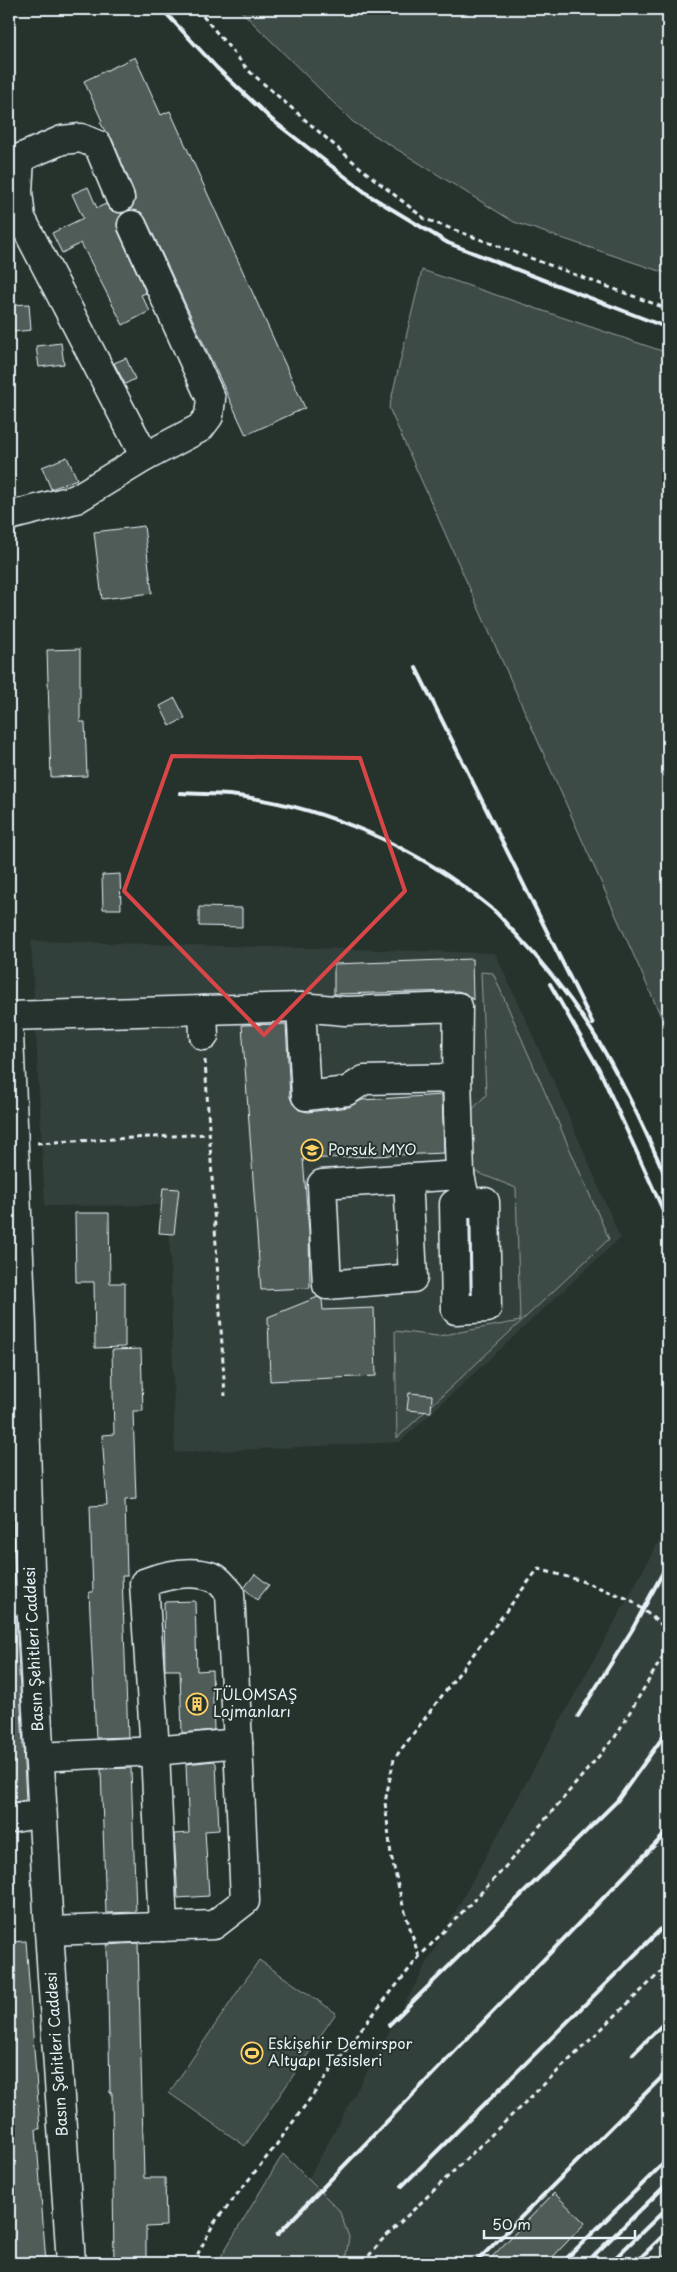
<svg xmlns="http://www.w3.org/2000/svg" width="677" height="2272" font-family="'Playpen Sans',sans-serif">
  <style>
    .built { fill: #333f3a }
    .green { fill: #3e4b47; stroke: #939ea0 }
    .building { fill: #505c59; stroke: #e8f1f8 }
    .lines { fill: none; stroke-linecap: round; stroke-linejoin: round }
    .minor-casing { stroke: #e8f1f8; stroke-width: 31 }
    .major-casing { stroke: #e8f1f8; stroke-width: 31 }
    .path { stroke: #e8f1f8; stroke-width: 3; stroke-dasharray: 5 4; stroke-linecap: butt }
    .minor { stroke: #26332d; stroke-width: 28 }
    .major { stroke: #26332d; stroke-width: 28 }
    .rail { stroke: #e8f1f8; stroke-width: 4 }
    .marked { fill: none; stroke: #d94647; stroke-width: 4; stroke-linejoin: round }
    .labels { text-anchor: middle; stroke-width: 4; stroke-linejoin: round; paint-order: stroke }
    .poi-label { font-size: 15px; fill: #e8f1f8; stroke: #26332d; text-anchor: start }
    .street-label { font-size: 15px; fill: #e8f1f8; stroke: #26332d }
  </style>
  <rect width="100%" height="100%" fill="#26332d"/>
  <filter id="ink" filterUnits="userSpaceOnUse"><feTurbulence type="fractalNoise" baseFrequency=".02" numOctaves="2"/><feDisplacementMap in="SourceGraphic" scale="10" xChannelSelector="R" yChannelSelector="G"/><feConvolveMatrix kernelMatrix="1 2 1 2 8 2 1 2 1" color-interpolation-filters="sRGB"/></filter>
  <g filter="url(#ink)">
    <g class="built">
      <path d="M 31,941 L 495,953 L 560,1095 L 620,1238 L 400,1442 L 175,1453 L 169,1205 L 45,1206 Z"/>
      <path d="M 668,1525 L 668,2263 L 262,2263 Z"/>
    </g>
    <g class="green">
      <path d="M 239,9 L 668,9 L 668,274 L 514,222 L 353,122 Z"/>
      <path d="M 422,270 L 668,353 L 668,1032 L 389,408 Z"/>
      <path d="M 481,972 L 493,973 L 609,1239 L 397,1438 L 395,1331 L 438,1336 L 520,1321 L 516,1188 L 471,1170 L 467,1115 L 486,1095 Z"/>
      <path d="M 259,1960 L 336,2013 L 245,2146 L 169,2093 Z"/>
      <path d="M 283,2154 L 339,2210 L 349,2237 L 345,2263 L 217,2263 Z"/>
    </g>
    <g class="building">
      <path d="M 135,57 L 161,115 L 170,111 L 305,408 L 246,435 L 146,219 L 141,212 L 129,210 L 135,200 L 134,192 L 112,139 L 105,131 L 100,122 L 102,121 L 84,81 Z"/>
      <path d="M 88,187 L 97,208 L 106,204 L 111,211 L 123,213 L 117,223 L 118,231 L 146,293 L 141,295 L 150,311 L 123,325 L 81,243 L 62,253 L 52,233 L 83,218 L 72,194 Z"/>
      <path d="M 29,304 L 31,330 L 13,332 L 11,305 Z"/>
      <path d="M 61,343 L 64,364 L 39,367 L 36,346 Z"/>
      <path d="M 126,358 L 135,379 L 125,384 L 114,363 Z"/>
      <path d="M 67,457 L 77,479 L 51,489 L 42,467 Z"/>
      <path d="M 144,526 L 152,593 L 102,599 L 94,532 Z"/>
      <path d="M 80,649 L 80,722 L 85,722 L 87,776 L 51,777 L 47,650 Z"/>
      <path d="M 175,698 L 185,718 L 170,726 L 160,706 Z"/>
      <path d="M 120,874 L 121,909 L 103,909 L 102,875 Z"/>
      <path d="M 199,907 L 242,908 L 242,927 L 199,926 Z"/>
      <path d="M 472,959 L 473,1000 L 465,993 L 457,991 L 334,994 L 334,964 Z"/>
      <path d="M 286,1024 L 290,1097 L 293,1104 L 299,1110 L 308,1112 L 349,1107 L 362,1100 L 442,1095 L 444,1153 L 303,1159 L 309,1231 L 310,1288 L 261,1290 L 242,1025 Z"/>
      <path d="M 163,1188 L 179,1189 L 174,1234 L 159,1233 Z"/>
      <path d="M 75,1213 L 109,1213 L 110,1283 L 125,1283 L 125,1347 L 95,1348 L 94,1282 L 76,1282 Z"/>
      <path d="M 318,1297 L 322,1300 L 323,1310 L 374,1308 L 376,1376 L 270,1381 L 268,1317 Z"/>
      <path d="M 141,1349 L 143,1411 L 133,1411 L 136,1499 L 125,1500 L 127,1576 L 122,1576 L 128,1737 L 96,1738 L 89,1592 L 93,1592 L 90,1506 L 107,1505 L 102,1435 L 114,1434 L 112,1350 Z"/>
      <path d="M 409,1393 L 432,1395 L 431,1412 L 407,1410 Z"/>
      <path d="M 9,1398 L 15,1585 L 9,1585 Z"/>
      <path d="M 255,1574 L 269,1585 L 257,1600 L 244,1588 Z"/>
      <path d="M 195,1601 L 197,1671 L 212,1670 L 214,1730 L 182,1733 L 180,1670 L 165,1670 L 164,1602 Z"/>
      <path d="M 9,1616 L 16,1616 L 26,1800 L 9,1803 Z"/>
      <path d="M 214,1761 L 216,1763 L 219,1830 L 205,1831 L 209,1896 L 178,1898 L 174,1834 L 189,1833 L 186,1764 Z"/>
      <path d="M 131,1768 L 136,1912 L 106,1913 L 101,1769 Z"/>
      <path d="M 26,1941 L 40,2129 L 36,2129 L 46,2263 L 9,2263 L 9,1942 Z"/>
      <path d="M 138,1943 L 144,2178 L 165,2178 L 166,2226 L 146,2227 L 146,2263 L 114,2263 L 112,2093 L 110,2093 L 107,1945 Z"/>
      <path d="M 554,2193 L 585,2223 L 547,2263 L 486,2263 Z"/>
    </g>
    <g class="lines">
      <g class="minor-casing">
        <g id="minor">
          <path d="M 120,198 L 98,145 L 81,138 L 62,140 L 20,158 L 18,192 L 21,218 L 145,457 L 200,428 L 209,416 L 211,399 L 132,225"/>
          <path d="M 9,516 L 76,499 L 145,457"/>
          <path d="M 301,1007 L 306,1096 L 347,1091 L 364,1080 L 457,1078 L 460,1175 L 322,1184 L 327,1285 L 413,1278 L 408,1178"/>
          <path d="M 203,1010 L 301,1007 L 345,1011 L 458,1007 L 457,1078"/>
          <path d="M 9,1016 L 203,1010 L 204,1036"/>
          <path d="M 460,1175 L 466,1203 L 485,1202 L 487,1308 L 456,1310 L 454,1204 L 466,1203"/>
          <path d="M 9,1601 L 31,1599"/>
          <path d="M 39,1757 L 155,1751 L 238,1743 L 245,1901 L 214,1925 L 49,1931"/>
          <path d="M 9,1819 L 42,1813"/>
          <path d="M 163,1927 L 155,1751 L 144,1583 C 165,1575 190,1569 213,1577 C 219,1579 225,1588 230,1593 L 238,1743"/>
        </g>
      </g>
      <g class="major-casing">
        <path id="major" d="M 9,1035 L 22,1325 L 31,1599 L 49,1931 L 71,2263"/>
      </g>
      <g class="path">
        <path d="M 197,9 L 249,71 L 363,170 L 425,219 L 668,309"/>
        <path d="M 205,1060 L 225,1396"/>
        <path d="M 37,1143 L 209,1134"/>
        <path d="M 419,1957 L 402,1902 L 391,1855 L 385,1802 L 394,1759 L 538,1569 L 579,1580 L 631,1600 L 668,1630"/>
        <path d="M 193,2263 L 214,2223 L 274,2148 L 359,2032 L 419,1957 L 499,1874 L 615,1737 L 668,1648"/>
        <path d="M 363,2263 L 381,2241 L 668,1965"/>
      </g>
      <use href="#minor" class="minor"/>
      <use href="#major" class="major"/>
      <g class="rail">
        <path d="M 162,9 L 217,68 L 271,119 L 370,196 L 448,243 L 668,328"/>
        <path d="M 416,668 L 593,1024"/>
        <path d="M 180,793 C 196,794 213,794 229,795 C 324,805 417,847 490,907 C 499,914 506,924 514,932 C 547,967 578,1007 603,1049 C 628,1092 648,1137 668,1182"/>
        <path d="M 550,984 L 599,1069 L 668,1221"/>
        <path d="M 578,1716 L 632,1630 L 668,1563"/>
        <path d="M 389,2025 L 617,1801 L 668,1730"/>
        <path d="M 633,2054 L 668,2019"/>
        <path d="M 402,2186 L 668,1922"/>
        <path d="M 277,2235 L 668,1831"/>
        <path d="M 475,2263 L 668,2071"/>
        <path d="M 562,2263 L 668,2159"/>
        <path d="M 586,2263 L 668,2183"/>
        <path d="M 610,2263 L 668,2207"/>
        <path d="M 635,2263 L 668,2231"/>
        <path d="M 659,2263 L 668,2254"/>
      </g>
    </g>
  </g>
  <path class="marked" d="M 172,756 L 360,758 L 405,891 L 264,1035 L 124,891 Z"/>
  <defs>
    <g id="university-ring" transform="scale(1.125)"><circle r="9.5" fill="#26332d" stroke="#ffd166" stroke-width="1.5"/><path d="M0-5L7-2L0 1L-7-2ZM-4 1L0 2.5L4 1V4Q0 6-4 4Z" fill="#ffd166"/></g>
    <g id="building-ring" transform="scale(1.125)"><circle r="9.5" fill="#26332d" stroke="#ffd166" stroke-width="1.5"/><path d="M-4-6H4V6H1V3H-1V6H-4ZM-2.5-4.3h1.7v1.8h-1.7ZM.8-4.3h1.7v1.8H.8ZM-2.5-1h1.7V.8h-1.7ZM.8-1h1.7V.8H.8Z" fill="#ffd166"/></g>
    <g id="stadium-ring" transform="scale(1.125)"><circle r="9.5" fill="#26332d" stroke="#ffd166" stroke-width="1.5"/><path d="M0-5a6.5 5 0 1 0 0 10a6.5 5 0 1 0 0-10ZM-3.5-1.8h7v3.6h-7Z" fill="#ffd166"/></g>
  </defs>
  <g fill-rule="evenodd">
    <use href="#university-ring" x="312" y="1150"/>
    <use href="#building-ring" x="197" y="1704"/>
    <use href="#stadium-ring" x="252" y="2053"/>
  </g>
  <g class="labels">
    <g class="poi-label">
      <text x="328" y="1155">Porsuk MYO</text>
      <text x="213" y="1700">TÜLOMSAŞ<tspan x="213" dy="17">Lojmanları</tspan></text>
      <text x="268" y="2049">Eskişehir Demirspor<tspan x="268" dy="17">Altyapı Tesisleri</tspan></text>
    </g>
    <g class="street-label">
      <text transform="translate(34 1649) rotate(-93)" y="5">Basın Şehitleri Caddesi</text>
      <text transform="translate(57 2054) rotate(-94)" y="5">Basın Şehitleri Caddesi</text>
    </g>
  </g>
  <rect width="677" height="2272" fill="none" stroke="#26332d" stroke-width="30"/>
  <rect x="15" y="15" width="647" height="2242" fill="none" stroke="#e8f1f8" stroke-width="2" filter="url(#ink)"/>
  <path d="M484 2230v8h151v-8" fill="none" stroke="#e8f1f8" stroke-width="2.5"/>
  <text x="492" y="2230" font-size="15" fill="#e8f1f8" stroke="#26332d" stroke-width="4" paint-order="stroke">50 m</text>
</svg>
